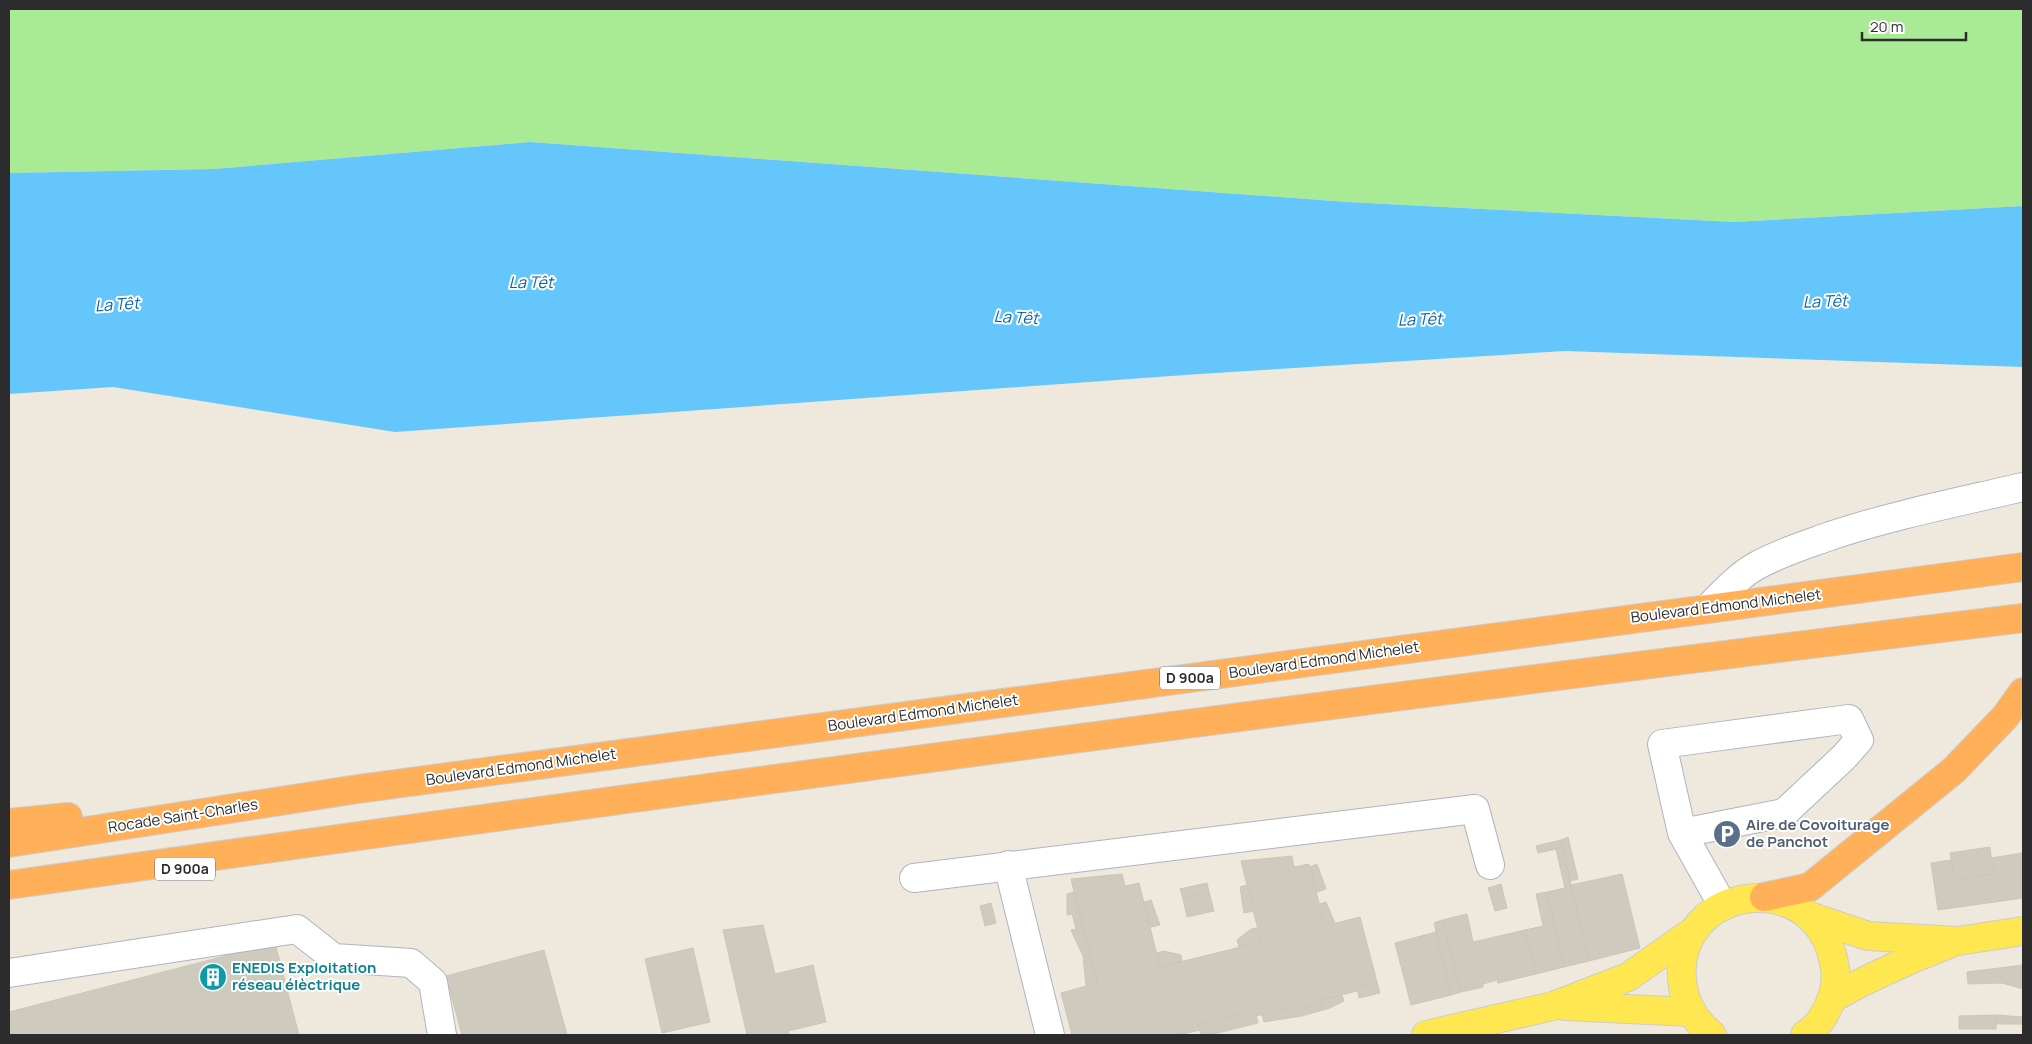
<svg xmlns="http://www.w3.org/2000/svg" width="2032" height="1044" font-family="Manrope,sans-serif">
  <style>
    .green { fill: #a9eb94 }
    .water { fill: #65c6fc }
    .building { fill: #cecabe; stroke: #cbc6b6 }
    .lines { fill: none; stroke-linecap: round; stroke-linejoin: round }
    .minor-casing { stroke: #b1b2c1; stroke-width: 30 }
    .major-casing { stroke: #ccc; stroke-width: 30 }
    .highway-casing { stroke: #ccc; stroke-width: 30 }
    .minor { stroke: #fff; stroke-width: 28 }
    .major { stroke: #ffe752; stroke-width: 28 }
    .highway { stroke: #ffb058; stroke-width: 28 }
    .labels { text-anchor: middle; stroke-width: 4; stroke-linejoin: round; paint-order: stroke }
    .shield { fill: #fff; stroke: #6b6b6b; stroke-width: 1 }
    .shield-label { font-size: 14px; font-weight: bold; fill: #2c2c2c }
    .street-label { font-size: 15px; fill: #2c2c2c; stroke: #fff }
    .service-label { font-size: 15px; font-weight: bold; fill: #4e5e75; stroke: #fff; text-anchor: start }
    .culture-label { font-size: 15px; font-weight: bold; fill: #0d838f; stroke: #fff; text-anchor: start }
    .water-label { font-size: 16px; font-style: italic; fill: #0061ac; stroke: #fff }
  </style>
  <rect width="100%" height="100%" fill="#efe9dd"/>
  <path class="green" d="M 9,9 L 2023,9 L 2023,206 L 1734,222 L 1347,202 L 530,142 L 214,169 L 9,173 Z"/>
  <path class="water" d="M 530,142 L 1347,202 L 1734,222 L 2023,206 L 2023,367 L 1565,351 L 1199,374 L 395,432 L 113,387 L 9,394 L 9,173 L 214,169 Z"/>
  <g class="building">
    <path d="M 1568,837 L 1578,879 L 1570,881 L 1561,840 Z"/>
    <path d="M 1561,840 L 1562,848 L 1538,853 L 1536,846 Z"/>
    <path d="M 1562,847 L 1589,961 L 1564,967 L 1547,892 L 1565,888 L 1556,849 Z"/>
    <path d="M 1990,847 L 1993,874 L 1954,880 L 1950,853 Z"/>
    <path d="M 2023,853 L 2023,898 L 1938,910 L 1931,863 L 1951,860 L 1954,880 L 1993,874 L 1991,858 Z"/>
    <path d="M 1292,856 L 1294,867 L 1309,864 L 1325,926 L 1360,917 L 1377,982 L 1357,987 L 1357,991 L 1321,1000 L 1322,1004 L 1292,1012 L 1291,1007 L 1256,1016 L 1255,1010 L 1198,1024 L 1200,1030 L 1179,1035 L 1072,1035 L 1061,993 L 1097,983 L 1071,879 L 1122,874 L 1125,886 L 1139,883 L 1160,967 L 1261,942 L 1241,861 Z"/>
    <path d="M 1317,864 L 1326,889 L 1317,892 L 1310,867 Z"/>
    <path d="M 1622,874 L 1640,948 L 1589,961 L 1571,885 Z"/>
    <path d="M 1207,883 L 1209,892 L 1183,899 L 1180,889 Z"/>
    <path d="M 1501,884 L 1507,908 L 1495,911 L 1488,888 Z"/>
    <path d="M 1247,885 L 1254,911 L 1244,913 L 1240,887 Z"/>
    <path d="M 1074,892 L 1081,920 L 1074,921 L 1072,914 L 1067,915 L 1067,894 Z"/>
    <path d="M 1209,892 L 1214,911 L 1187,917 L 1183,899 Z"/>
    <path d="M 1547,892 L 1564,967 L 1536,974 L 1525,930 L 1543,926 L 1536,894 Z"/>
    <path d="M 1151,900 L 1160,925 L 1151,927 L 1144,902 Z"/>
    <path d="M 1326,902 L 1335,923 L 1325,926 L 1319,904 Z"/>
    <path d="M 991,903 L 996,923 L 985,926 L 980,906 Z"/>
    <path d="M 1467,914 L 1473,942 L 1525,930 L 1536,974 L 1498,983 L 1497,980 L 1483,984 L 1483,987 L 1461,992 L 1442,920 Z"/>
    <path d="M 1081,920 L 1090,954 L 1083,956 L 1071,930 L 1076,929 L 1074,921 Z"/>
    <path d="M 1442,920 L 1461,992 L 1451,995 L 1434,923 Z"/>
    <path d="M 763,925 L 775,974 L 813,965 L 826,1022 L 788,1031 L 789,1035 L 747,1035 L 723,930 Z"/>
    <path d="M 1258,928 L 1261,942 L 1239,947 L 1237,940 L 1251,929 Z"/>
    <path d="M 1436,932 L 1451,995 L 1411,1005 L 1395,943 Z"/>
    <path d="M 275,943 L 299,1035 L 9,1035 L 9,1012 Z"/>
    <path d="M 693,948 L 710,1022 L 662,1033 L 645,959 Z"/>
    <path d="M 544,950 L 567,1035 L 462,1035 L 446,976 Z"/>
    <path d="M 1164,951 L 1181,955 L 1182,961 L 1160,967 L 1157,953 Z"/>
    <path d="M 1090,954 L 1097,983 L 1086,986 L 1083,956 Z"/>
    <path d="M 2023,965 L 2023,989 L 2002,983 L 1968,984 L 1967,972 Z"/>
    <path d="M 1377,982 L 1380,993 L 1359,998 L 1357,987 Z"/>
    <path d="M 1342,995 L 1344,1001 L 1330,1008 L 1302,1016 L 1264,1022 L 1262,1015 L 1291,1007 L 1292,1012 L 1322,1004 L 1321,1000 Z"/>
    <path d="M 1255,1010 L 1258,1023 L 1210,1035 L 1201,1035 L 1198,1024 Z"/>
    <path d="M 1996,1015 L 2023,1017 L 2023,1024 L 1996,1024 Z"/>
    <path d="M 1996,1015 L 1996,1029 L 1959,1029 L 1959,1016 Z"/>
  </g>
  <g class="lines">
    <g class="minor-casing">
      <g id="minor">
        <path d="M 1707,609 C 1722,594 1737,577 1756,566 C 1779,553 1805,545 1830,536 C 1893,515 1959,502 2023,487"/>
        <path d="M 1682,833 L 1784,813 L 1844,757 L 1859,740 L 1849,719 L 1662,744 L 1682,833 L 1723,906"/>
        <path d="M 1008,865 L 1050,1035"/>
        <path d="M 914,878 L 1475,809 L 1490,865"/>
        <path d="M 9,973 L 297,929 L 334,958 L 411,963 L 433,982 L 442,1035"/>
      </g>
    </g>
    <g class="major-casing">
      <g id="major">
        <path d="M 1809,916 L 1868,936 L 1958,941 L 2023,931"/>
        <path d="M 1832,998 C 1870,977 1908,960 1949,944"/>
        <path d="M 1565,1006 L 1691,1012"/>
        <path d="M 1426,1035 L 1553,1006 L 1628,977 L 1695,930"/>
        <path d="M 1712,1035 C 1695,1021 1684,1003 1682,980 C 1674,883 1821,863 1835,969 C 1838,993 1825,1022 1805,1035"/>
      </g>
    </g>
    <g class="highway-casing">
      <g id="highway">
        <path d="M 9,823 L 68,817"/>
        <path d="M 9,843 L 358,789 L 2023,567"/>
        <path d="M 9,885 C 680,790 1351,700 2023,618"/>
        <path d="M 1764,897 L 1810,887 L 1954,770 L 2005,717 L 2023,692"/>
      </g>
    </g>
    <use href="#minor" class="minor"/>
    <use href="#major" class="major"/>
    <use href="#highway" class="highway"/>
  </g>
  <defs>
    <g id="parking-disc" transform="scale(1.4375)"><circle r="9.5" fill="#5c6f8a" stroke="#fff"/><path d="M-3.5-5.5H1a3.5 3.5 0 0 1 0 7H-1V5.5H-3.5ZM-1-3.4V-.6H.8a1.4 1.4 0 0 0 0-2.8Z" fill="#fff"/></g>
    <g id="building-disc" transform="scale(1.4375)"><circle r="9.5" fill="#0f9aa8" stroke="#fff"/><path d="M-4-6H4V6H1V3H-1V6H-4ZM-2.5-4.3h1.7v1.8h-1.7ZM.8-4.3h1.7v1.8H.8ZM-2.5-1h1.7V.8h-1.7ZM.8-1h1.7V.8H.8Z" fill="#fff"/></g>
  </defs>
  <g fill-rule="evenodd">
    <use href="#parking-disc" x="1727" y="834"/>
    <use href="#building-disc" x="213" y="977"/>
  </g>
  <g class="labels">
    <g class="shield">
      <rect x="1160" y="666.5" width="60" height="23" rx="4"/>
      <rect x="155" y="857.5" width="60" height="23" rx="4"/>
    </g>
    <g class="shield-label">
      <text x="1190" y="683">D 900a</text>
      <text x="185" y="874">D 900a</text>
    </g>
    <g class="street-label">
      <text transform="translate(1726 606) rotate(-7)" y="5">Boulevard Edmond Michelet</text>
      <text transform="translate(1324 660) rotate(-8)" y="5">Boulevard Edmond Michelet</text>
      <text transform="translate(923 713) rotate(-8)" y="5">Boulevard Edmond Michelet</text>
      <text transform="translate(521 767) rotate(-8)" y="5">Boulevard Edmond Michelet</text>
      <text transform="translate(183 816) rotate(-9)" y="5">Rocade Saint-Charles</text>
    </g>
    <g class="service-label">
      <text x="1746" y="830">Aire de Covoiturage<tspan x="1746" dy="17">de Panchot</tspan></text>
    </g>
    <g class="culture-label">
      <text x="232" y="973">ENEDIS Exploitation<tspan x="232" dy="17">réseau élèctrique</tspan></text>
    </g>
    <g class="water-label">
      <text x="531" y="288">La Têt</text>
      <text transform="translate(1825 301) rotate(-2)" y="6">La Têt</text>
      <text transform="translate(117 304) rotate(-4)" y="6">La Têt</text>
      <text transform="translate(1016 317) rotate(3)" y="6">La Têt</text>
      <text transform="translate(1420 319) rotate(-2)" y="6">La Têt</text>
    </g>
  </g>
  <rect width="2032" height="1044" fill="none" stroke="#2c2c2c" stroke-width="20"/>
  <path d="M1862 32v8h104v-8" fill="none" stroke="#2c2c2c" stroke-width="2.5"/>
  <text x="1870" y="32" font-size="15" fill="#2c2c2c" stroke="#ffffff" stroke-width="4" paint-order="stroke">20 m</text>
</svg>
